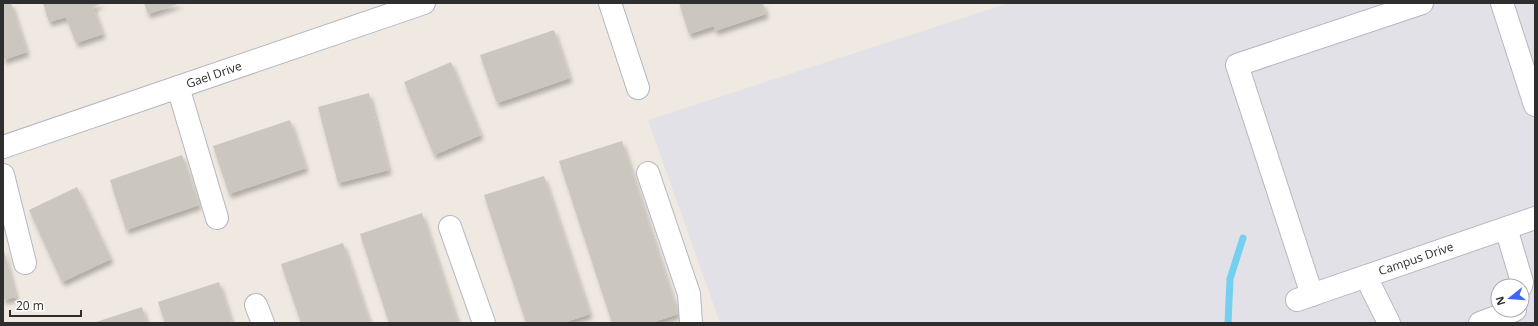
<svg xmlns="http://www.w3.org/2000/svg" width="1538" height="326" font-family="'Open Sans',sans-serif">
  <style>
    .industrial { fill: #e3e1e8; fill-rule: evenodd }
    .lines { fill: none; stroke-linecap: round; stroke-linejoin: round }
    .stream { stroke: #75cff0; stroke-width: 7 }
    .building { fill: #cbc7bf; filter: url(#shadow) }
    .minor-casing { stroke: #b4b7c1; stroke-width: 24 }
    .minor { stroke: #fff; stroke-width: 22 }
    .labels { text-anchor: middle; stroke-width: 3; stroke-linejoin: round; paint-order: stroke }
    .street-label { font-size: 12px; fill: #2e2e2e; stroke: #fff }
  </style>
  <defs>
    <filter id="shadow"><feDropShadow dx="2.5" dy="4.5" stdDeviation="2" flood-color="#0004"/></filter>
  </defs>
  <rect width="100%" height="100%" fill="#efe9e1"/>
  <path class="industrial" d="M 1009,3 L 1535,3 L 1535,323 L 720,323 L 648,120 ZM 1498,286 L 1522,286 L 1522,310 L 1498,310 Z"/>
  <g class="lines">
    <path class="stream" d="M 1228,323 L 1230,279 L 1243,238"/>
  </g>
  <g class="building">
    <path d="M 3,3 L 11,3 L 27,52 L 3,60 Z"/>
    <path d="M 43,3 L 102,3 L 93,7 L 103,34 L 76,43 L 66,17 L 49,22 Z"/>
    <path d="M 144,3 L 181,3 L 148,14 Z"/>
    <path d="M 679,3 L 763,3 L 766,14 L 715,31 L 714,26 L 689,34 Z"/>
    <path d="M 554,30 L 570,78 L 497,103 L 480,55 Z"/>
    <path d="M 451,62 L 481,135 L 434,155 L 404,82 Z"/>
    <path d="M 369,93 L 389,170 L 338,183 L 318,107 Z"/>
    <path d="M 290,120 L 306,168 L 229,194 L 213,146 Z"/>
    <path d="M 622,141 L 678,314 L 651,323 L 612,323 L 559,161 Z"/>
    <path d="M 182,155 L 199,205 L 126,230 L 110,180 Z"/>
    <path d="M 544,176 L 590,314 L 563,323 L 526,323 L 484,195 Z"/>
    <path d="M 77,187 L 111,259 L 62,282 L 29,210 Z"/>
    <path d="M 422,213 L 458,323 L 389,323 L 360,234 Z"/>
    <path d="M 343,243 L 370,323 L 301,323 L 281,264 Z"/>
    <path d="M 3,247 L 16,297 L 3,300 Z"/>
    <path d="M 219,282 L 232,323 L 165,323 L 158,302 Z"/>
    <path d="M 142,307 L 147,323 L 93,323 Z"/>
  </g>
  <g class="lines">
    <g class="minor-casing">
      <g id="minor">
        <path d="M 610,3 L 638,88"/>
        <path d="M 1502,3 L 1535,105"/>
        <path d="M 178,87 L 217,218"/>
        <path d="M 3,147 L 424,3"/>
        <path d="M 648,173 L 689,294 L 691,323"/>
        <path d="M 3,175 L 25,263"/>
        <path d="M 450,227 L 484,323"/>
        <path d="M 1506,228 L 1522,282 L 1521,286"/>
        <path d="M 1366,277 L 1389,323"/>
        <path d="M 1312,295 L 1237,65 L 1422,3"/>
        <path d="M 1297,300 L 1535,218"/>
        <path d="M 256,305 L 263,323"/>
        <path d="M 1480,323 L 1515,310"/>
      </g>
    </g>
    <use href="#minor" class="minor"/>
  </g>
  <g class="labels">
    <g class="street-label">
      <text transform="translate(214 75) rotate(-19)" y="4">Gael Drive</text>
      <text transform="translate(1416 259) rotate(-19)" y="4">Campus Drive</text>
    </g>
  </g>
  <rect width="1538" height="326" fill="none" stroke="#2e2e2e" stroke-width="8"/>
  <g transform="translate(1510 298) rotate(253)"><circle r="19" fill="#ffffff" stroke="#ababab"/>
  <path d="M0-3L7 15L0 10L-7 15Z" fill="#4264fb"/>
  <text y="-6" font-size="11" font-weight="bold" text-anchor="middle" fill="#2e2e2e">N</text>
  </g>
  <path d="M10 310v6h71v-6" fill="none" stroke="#2e2e2e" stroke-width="2"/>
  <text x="16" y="310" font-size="12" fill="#2e2e2e" stroke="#ffffff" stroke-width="3" paint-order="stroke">20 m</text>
</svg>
